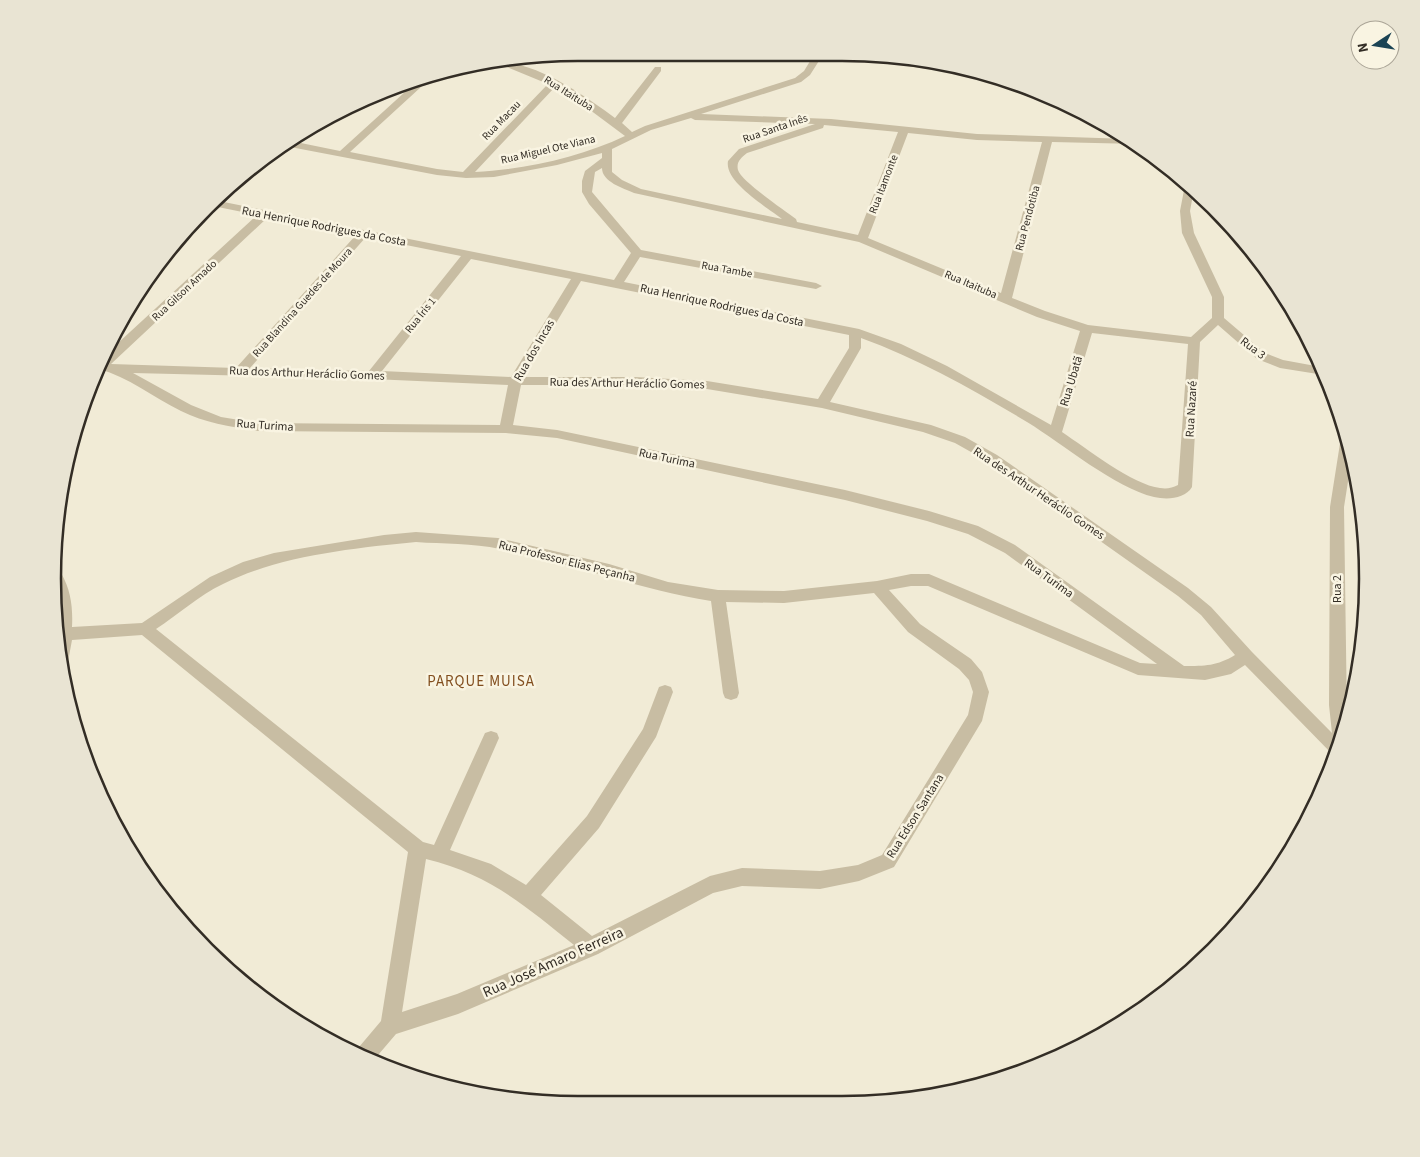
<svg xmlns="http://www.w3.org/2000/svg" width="1420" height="1157" font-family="'Source Sans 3',sans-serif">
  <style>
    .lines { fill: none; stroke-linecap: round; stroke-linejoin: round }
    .minor { fill: #c8bda3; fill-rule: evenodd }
    .labels { text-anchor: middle; stroke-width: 5; stroke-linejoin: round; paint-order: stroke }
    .far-street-label { font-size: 11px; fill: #332d25; stroke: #f9f4e2 }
    .street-label { font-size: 12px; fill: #332d25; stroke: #f9f4e2 }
    .quarter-label { font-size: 15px; letter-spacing: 1px; fill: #824e1e; stroke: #f9f4e2 }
    .near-street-label { font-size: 15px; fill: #332d25; stroke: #f9f4e2 }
    .rim { fill: none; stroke: #332d25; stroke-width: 2.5 }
  </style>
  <rect width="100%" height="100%" fill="#f1ebd6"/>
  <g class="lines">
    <g class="minor">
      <path d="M 815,53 L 824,53 L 810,75 L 801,82 L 701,114 L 831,119 L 977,134 L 1129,139 L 1138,144 L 1052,142 L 1012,298 L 1045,311 L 1088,325 L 1191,337 L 1212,318 L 1212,297 L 1182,233 L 1180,211 L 1185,185 L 1188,182 L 1194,189 L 1190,211 L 1194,233 L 1224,297 L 1224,318 L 1265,353 L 1283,360 L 1321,367 L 1324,375 L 1280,368 L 1257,359 L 1218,325 L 1200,342 L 1192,487 C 1185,499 1167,500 1154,497 C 1115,488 1063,444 1027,422 C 974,390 919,359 861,338 L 861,348 L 830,402 L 931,425 L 965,437 L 997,455 L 1188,588 L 1211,607 L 1252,652 L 1332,733 L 1329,705 L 1330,507 L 1341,437 L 1346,433 L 1352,456 L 1344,507 L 1347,717 L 1340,747 L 1335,757 L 1245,665 L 1231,674 L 1205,680 L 1138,675 L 928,586 L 911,586 L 889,590 L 920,624 L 971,659 L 982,672 L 989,692 L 982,721 L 894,867 L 859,881 L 820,889 L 742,886 L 713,893 L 598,954 L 458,1014 L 396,1034 L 373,1061 L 354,1053 L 381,1021 L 408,852 L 142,635 L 72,640 L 67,667 L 62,668 L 55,572 L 61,573 C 71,590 73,608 72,627 L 142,623 L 210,577 L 243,562 L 274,553 L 384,535 L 416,532 L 498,538 L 609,564 L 668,582 L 718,590 L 784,591 L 877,581 L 911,574 L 929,574 L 1140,663 L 1157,664 L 1005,553 L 968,534 L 927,521 L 845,500 L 557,438 L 506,433 L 258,431 C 231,427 205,423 181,411 C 153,397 128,377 99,369 L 105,355 L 257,215 L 208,205 L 214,200 L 614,280 L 631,253 L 589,204 L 582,192 L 582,181 L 585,171 L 602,158 L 602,153 L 557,165 L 494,177 L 466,178 L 437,175 L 285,146 L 291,141 L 340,151 L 417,81 L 433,76 L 350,152 L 437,169 L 463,172 L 548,84 L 497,63 C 533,59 587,97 615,118 L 655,67 L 661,67 L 661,71 L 622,123 L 632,132 L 645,126 L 795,78 L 804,71 ZM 555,87 L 582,104 L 625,136 C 581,157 523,170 475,172 ZM 691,118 L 695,120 L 815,124 L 739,149 L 728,161 C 724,182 767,207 782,219 L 641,189 L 622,180 L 612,172 L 612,149 L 651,130 ZM 824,125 L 898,132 L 858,235 L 797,222 L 796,219 C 784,210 741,181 738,170 C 736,162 741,158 747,153 L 823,128 ZM 908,133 L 977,140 L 1042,142 L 1001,293 L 868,238 ZM 602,168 C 602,182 623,188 634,193 L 859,242 L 1037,317 L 1080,331 L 1051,425 L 947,366 L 901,344 L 859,329 L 624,282 L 640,257 L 816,289 L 822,286 L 816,283 L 641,250 L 592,192 L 595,172 ZM 267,218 L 356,235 L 236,368 L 111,364 ZM 366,237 L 461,256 L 369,371 L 250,368 ZM 471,259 L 571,279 L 511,377 L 382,371 ZM 581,281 L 849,335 L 849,348 L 818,399 L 707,381 L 635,377 L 524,377 ZM 1092,333 L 1188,344 L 1178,485 C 1172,488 1167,489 1160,488 C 1133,485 1086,448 1062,432 ZM 133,373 L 372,379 L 508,385 L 500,425 L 258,423 L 221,417 L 191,405 ZM 521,385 L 635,385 L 707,389 L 822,408 L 923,432 L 955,443 L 987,461 L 1178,596 L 1201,615 L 1235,655 C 1217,666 1205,666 1184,666 L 1015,545 L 978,526 L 929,511 L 845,490 L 557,430 L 513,425 ZM 416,542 C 443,544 473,543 500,549 C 571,563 639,589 711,601 L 723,693 L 725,698 L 731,700 L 737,698 L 739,693 L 726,602 L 784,603 L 874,593 L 908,632 L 959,669 L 969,680 L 973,692 L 968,715 L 882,855 L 858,865 L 820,871 L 742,868 L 710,876 L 592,936 L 541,895 L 599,828 L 656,737 L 673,692 L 671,687 L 665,685 L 659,687 L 643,729 L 587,816 L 526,885 L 491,864 L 450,850 L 499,738 L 497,733 L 491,731 L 485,733 L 434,845 L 423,842 L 156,629 C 178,615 199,595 223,584 C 278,556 354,548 416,542 ZM 426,859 C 489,874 524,905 574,945 L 457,994 L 402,1012 Z"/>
      <path d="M 842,54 L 862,54 L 963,68 L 987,75 L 983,77 L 846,57 Z"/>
    </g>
  </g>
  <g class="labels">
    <g class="far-street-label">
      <text transform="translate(569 93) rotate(32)" y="4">Rua Itaituba</text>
      <text transform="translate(501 120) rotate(-46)" y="4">Rua Macau</text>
      <text transform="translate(775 128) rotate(-19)" y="4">Rua Santa Inês</text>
      <text transform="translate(548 149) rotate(-13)" y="4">Rua Miguel Ote Viana</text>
      <text transform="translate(883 184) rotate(-69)" y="4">Rua Itamonte</text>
      <text transform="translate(1027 218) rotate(-75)" y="4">Rua Pendotiba</text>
      <text transform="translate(727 269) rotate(10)" y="4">Rua Tambe</text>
      <text transform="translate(971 284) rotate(23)" y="4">Rua Itaituba</text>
      <text transform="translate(184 290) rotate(-43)" y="4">Rua Gilson Amado</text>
      <text transform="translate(302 302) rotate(-48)" y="4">Rua Blandina Guedes de Moura</text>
      <text transform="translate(420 315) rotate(-51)" y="4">Rua Íris 1</text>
    </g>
    <g class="street-label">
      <text transform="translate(324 226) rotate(11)" y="4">Rua Henrique Rodrigues da Costa</text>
      <text transform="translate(722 305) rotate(12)" y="4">Rua Henrique Rodrigues da Costa</text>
      <text transform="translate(1253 348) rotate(37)" y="4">Rua 3</text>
      <text transform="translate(534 350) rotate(-60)" y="4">Rua dos Incas</text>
      <text transform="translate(307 373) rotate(2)" y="4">Rua dos Arthur Heráclio Gomes</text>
      <text transform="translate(1071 381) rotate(-73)" y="4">Rua Ubatã</text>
      <text transform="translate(627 383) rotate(1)" y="4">Rua des Arthur Heráclio Gomes</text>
      <text transform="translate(1191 409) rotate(-87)" y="4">Rua Nazaré</text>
      <text transform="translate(265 425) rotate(4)" y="4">Rua Turima</text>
      <text transform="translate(667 458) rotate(12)" y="4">Rua Turima</text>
      <text transform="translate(1039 493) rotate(34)" y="4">Rua des Arthur Heráclio Gomes</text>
      <text transform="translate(567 561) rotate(14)" y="4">Rua Professor Elias Peçanha</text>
      <text transform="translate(1049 578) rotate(36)" y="4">Rua Turima</text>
      <text transform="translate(1337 589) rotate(-90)" y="4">Rua 2</text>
      <text transform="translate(915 816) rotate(-58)" y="4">Rua Edson Santana</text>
    </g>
    <g class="quarter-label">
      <text x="481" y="686">PARQUE MUISA</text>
    </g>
    <g class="near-street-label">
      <text transform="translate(553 962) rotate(-24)" y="5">Rua José Amaro Ferreira</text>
    </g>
  </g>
  <path d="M0 0H1420V1157H0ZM578 61H842A517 517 0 0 1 1359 578V579A517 517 0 0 1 842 1096H578A517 517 0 0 1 61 579V578A517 517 0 0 1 578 61Z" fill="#e9e4d3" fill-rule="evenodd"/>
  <path class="rim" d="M578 61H842A517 517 0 0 1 1359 578V579A517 517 0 0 1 842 1096H578A517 517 0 0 1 61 579V578A517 517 0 0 1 578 61Z"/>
  <g transform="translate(1375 45) rotate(258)"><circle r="24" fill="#f9f4e2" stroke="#aaa496"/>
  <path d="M0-4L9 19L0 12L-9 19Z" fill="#1b4354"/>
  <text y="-8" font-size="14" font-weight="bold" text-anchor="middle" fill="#332d25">N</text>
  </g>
</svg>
